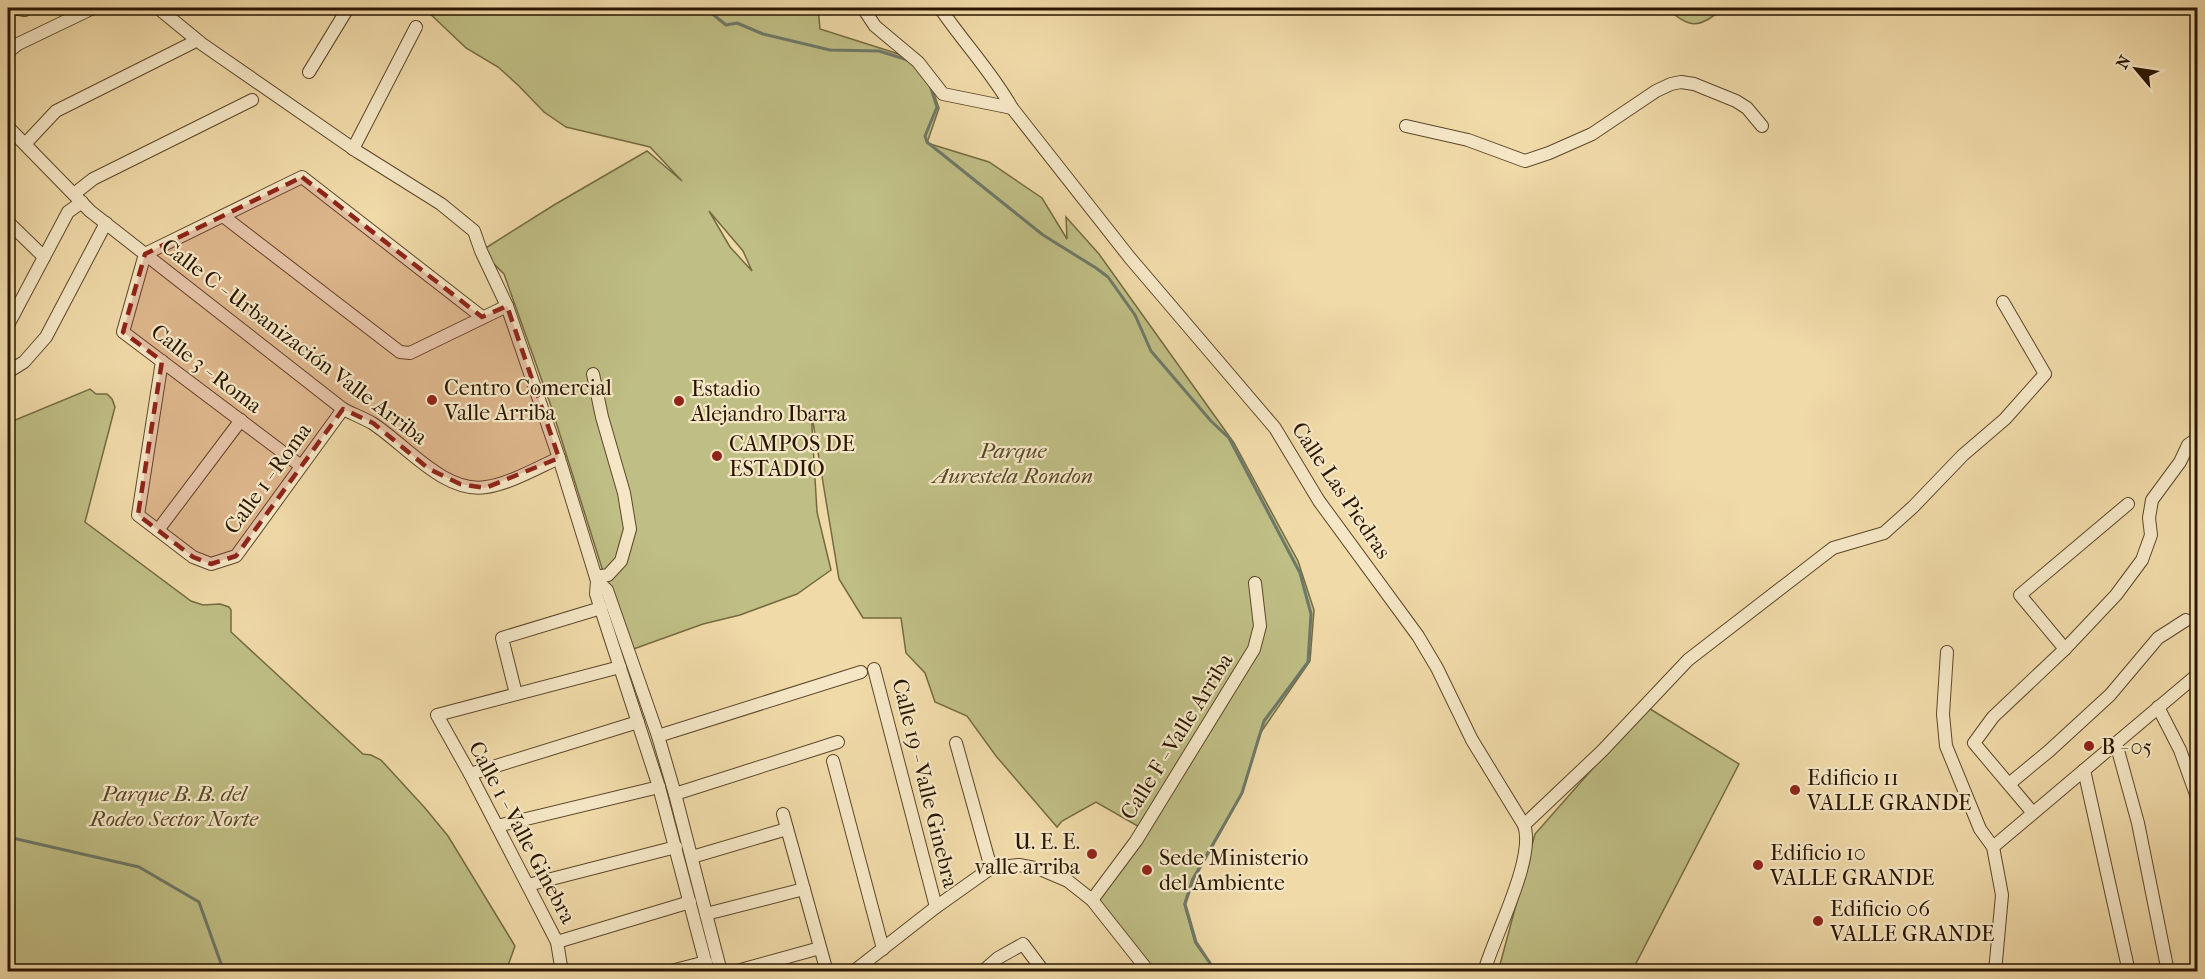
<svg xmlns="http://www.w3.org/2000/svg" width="2205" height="979" font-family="'IM FELL French Canon',serif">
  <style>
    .green { fill: #bfbe84; stroke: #746a42; stroke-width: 1.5; fill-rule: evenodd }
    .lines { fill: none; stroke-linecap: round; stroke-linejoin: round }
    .stream { stroke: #6e7868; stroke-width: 3 }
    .minor-casing { stroke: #5c472a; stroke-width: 14 }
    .minor { stroke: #f5e7c6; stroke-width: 12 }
    .marked { fill: #8f2418; fill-opacity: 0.2; stroke: #8f2418; stroke-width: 4.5; stroke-dasharray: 12 8; stroke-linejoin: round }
    .poi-dot { fill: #8f2418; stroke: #f5e7c6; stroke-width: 2 }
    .labels { text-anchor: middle; stroke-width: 4.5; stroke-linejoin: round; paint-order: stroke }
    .street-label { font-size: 22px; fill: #2a1600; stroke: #f5e7c6 }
    .poi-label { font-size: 22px; fill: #2a1600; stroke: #f5e7c6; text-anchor: start }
    .park-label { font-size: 22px; font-style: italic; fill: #574828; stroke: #f5e7c6 }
  </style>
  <rect width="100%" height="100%" fill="#f0daa8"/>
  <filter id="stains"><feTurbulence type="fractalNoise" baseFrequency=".00333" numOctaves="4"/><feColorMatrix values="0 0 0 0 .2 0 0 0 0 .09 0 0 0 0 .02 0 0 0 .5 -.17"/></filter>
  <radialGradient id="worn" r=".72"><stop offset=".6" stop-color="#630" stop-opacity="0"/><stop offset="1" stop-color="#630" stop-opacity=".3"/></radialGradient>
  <g class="green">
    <path d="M 424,8 L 818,8 L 820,29 L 908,57 L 929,80 L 939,108 L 927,143 L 989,162 L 1042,198 L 1067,239 L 1066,217 L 1099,254 L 1234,443 L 1298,561 L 1314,610 L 1310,661 L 1259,735 L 1242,793 L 1192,879 L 1184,904 L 1195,943 L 1215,971 L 1150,971 L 1097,899 L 1143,829 L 1096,802 L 1062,821 L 1057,827 L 996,756 L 967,716 L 935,702 L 925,673 L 906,653 L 901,618 L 863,618 L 839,579 L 811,410 L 817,512 L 831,570 L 797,594 L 740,615 L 703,624 L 628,651 L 551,406 L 504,274 L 481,251 L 554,205 L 647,151 L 682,181 L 650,147 L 566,127 L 544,112 L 519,86 L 498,67 L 466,48 ZM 709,211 L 743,251 L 752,271 L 730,247 Z"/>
    <path d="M 1667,8 L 1724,8 C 1699,28 1690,30 1667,8 Z"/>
    <path d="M 90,389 L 96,394 L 107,394 L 112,399 L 115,407 L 85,522 L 191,601 L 203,605 L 220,604 L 229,607 L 231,610 L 231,632 L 363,754 L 371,755 L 381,760 L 425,808 L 448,836 L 515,946 L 506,971 L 8,971 L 8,423 Z"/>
    <path d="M 1647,707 L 1739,764 L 1632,971 L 1498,972 L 1535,834 Z"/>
  </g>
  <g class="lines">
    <g class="stream">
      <path d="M 705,8 L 726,25 L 737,23 L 763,34 L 830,50 L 879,51 L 908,60"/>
      <path d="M 930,85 L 937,107 L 925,136 L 927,142 L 1043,235 L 1096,268 L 1108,277 L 1135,315 L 1151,351 L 1211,421 L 1229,438 L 1300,573 L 1311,614 L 1308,662 L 1264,721 L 1242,793 L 1193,880 L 1185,904 L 1196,942 L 1216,972"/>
      <path d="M 8,837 L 139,867 L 199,902 L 224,972"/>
    </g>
    <g class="minor-casing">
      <g id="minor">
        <path d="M 12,8 L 25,10 L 27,8"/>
        <path d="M 158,8 L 202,44 L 358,152 L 441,204 L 474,231 L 481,251 L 507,306 L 559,458 L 597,581 L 596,594 L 659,787 L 708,972"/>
        <path d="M 863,8 L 875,26 L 918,62 L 943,94 L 1012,108"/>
        <path d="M 940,8 C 963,42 991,71 1012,108 L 1130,258 L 1275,428 L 1319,501 L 1418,636 L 1437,668 L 1472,740 L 1524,825 C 1536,858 1494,936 1484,972"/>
        <path d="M 8,52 L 18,44 L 93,8"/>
        <path d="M 309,72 L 348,8"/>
        <path d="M 1406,126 L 1468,140 L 1525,161 L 1549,153 L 1592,134 L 1656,91 L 1671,84 L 1681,82 L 1694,84 L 1736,101 L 1747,108 L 1762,126"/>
        <path d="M 8,127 L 90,211 L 343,409 C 353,414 363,418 372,423 C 404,443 444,494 486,487 C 509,484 537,468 559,458"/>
        <path d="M 25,144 L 56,111 L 192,43"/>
        <path d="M 353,149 L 416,27"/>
        <path d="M 74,194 L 93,179 L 252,100"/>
        <path d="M 223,216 L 400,352 L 410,353 L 507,306"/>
        <path d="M 8,222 L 44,257"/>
        <path d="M 8,325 L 68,212 L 82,202"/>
        <path d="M 162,361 L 138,515 L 193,557 L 211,564 L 236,556 L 343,409"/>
        <path d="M 8,372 L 24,362 L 46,337 L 106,223"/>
        <path d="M 593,374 L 602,417 L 624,493 L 630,529 L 621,561 L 608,575 L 596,577"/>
        <path d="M 301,466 L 123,332 L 145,254 L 302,177 L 482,317"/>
        <path d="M 158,530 L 241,420"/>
        <path d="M 597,581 L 607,590 L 658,736 L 675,794 L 721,972"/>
        <path d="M 2065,649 L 2020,595 L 2128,504"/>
        <path d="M 1947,652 L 1943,714 L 1946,746 L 1980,829 L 1993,847 L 2002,895 L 1995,972"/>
        <path d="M 874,669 L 936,907"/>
        <path d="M 516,694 L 502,638 L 601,608"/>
        <path d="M 2158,707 L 2180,750 L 2198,800"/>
        <path d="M 658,736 L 861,672"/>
        <path d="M 956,743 L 991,868"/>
        <path d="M 2116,743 L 2138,823 L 2168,972"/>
        <path d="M 833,761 L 883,949"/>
        <path d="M 2084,770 L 2129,972"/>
        <path d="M 470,774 L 638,722"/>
        <path d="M 2009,784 L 2049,751 L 2110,695 L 2158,638 L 2186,620"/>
        <path d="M 675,794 L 838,742"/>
        <path d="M 2033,813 L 1974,743 L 1993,717 L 2065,649 L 2116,595 L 2142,560 L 2151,535 L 2149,518 L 2152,500 L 2180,462 L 2188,445 L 2198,438"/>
        <path d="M 783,814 L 827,972"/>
        <path d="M 1524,825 L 1602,751 L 1688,660 L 1833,548 L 1884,533 L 1913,507 L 1963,455 L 2005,419 L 2045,374 L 2003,302"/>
        <path d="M 497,826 L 659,787"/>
        <path d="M 1993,847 L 2198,674"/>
        <path d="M 692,857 L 787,829"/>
        <path d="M 528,885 L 676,847"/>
        <path d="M 1092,900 L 1136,841 L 1254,649 L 1260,626 L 1255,583"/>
        <path d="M 706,914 L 804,889"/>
        <path d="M 557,942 L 690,902"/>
        <path d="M 562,972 L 557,942 L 470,774 L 437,715 L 620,667"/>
        <path d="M 667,972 L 706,962"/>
        <path d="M 733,972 L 820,948"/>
        <path d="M 853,972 L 936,907 L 991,868 L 1019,865 L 1040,869 L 1068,881 L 1092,900 L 1149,972"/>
        <path d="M 982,972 L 998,958 L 1023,944 L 1044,972"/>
      </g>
    </g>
    <use href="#minor" class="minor"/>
  </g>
  <path class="marked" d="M 302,177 L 482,317 L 507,306 L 559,458 L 485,488 L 460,484 L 429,469 L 373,423 L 343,409 L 236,556 L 211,564 L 193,557 L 138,515 L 162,361 L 123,332 L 145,254 Z"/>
  <g class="poi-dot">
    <circle cx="432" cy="400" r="6"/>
    <circle cx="679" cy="401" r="6"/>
    <circle cx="717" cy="456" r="6"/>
    <circle cx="2089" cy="746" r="6"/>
    <circle cx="1795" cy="790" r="6"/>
    <circle cx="1092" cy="854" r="6"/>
    <circle cx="1758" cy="865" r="6"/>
    <circle cx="1147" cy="870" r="6"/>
    <circle cx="1818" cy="921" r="6"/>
  </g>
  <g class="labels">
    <g class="street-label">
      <text transform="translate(295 341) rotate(37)" y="8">Calle C - Urbanización Valle Arriba</text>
      <text transform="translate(207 368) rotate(37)" y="8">Calle 3 - Roma</text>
      <text transform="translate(267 478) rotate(-54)" y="8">Calle 1 - Roma</text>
      <text transform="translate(1342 490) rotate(56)" y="8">Calle Las Piedras</text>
      <text transform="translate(1176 736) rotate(-58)" y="8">Calle F - Valle Arriba</text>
      <text transform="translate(926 783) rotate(76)" y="8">Calle 19 - Valle Ginebra</text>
      <text transform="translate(523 832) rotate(62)" y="8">Calle 1 - Valle Ginebra</text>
    </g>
    <g class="poi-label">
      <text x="444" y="395">Centro Comercial<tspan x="444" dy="25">Valle Arriba</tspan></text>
      <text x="691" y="396">Estadio<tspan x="691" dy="25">Alejandro Ibarra</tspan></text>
      <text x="729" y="451">CAMPOS DE<tspan x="729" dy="25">ESTADIO</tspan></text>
      <text x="2101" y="754">B - 05</text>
      <text x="1807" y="785">Edificio 11<tspan x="1807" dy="25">VALLE GRANDE</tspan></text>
      <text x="1080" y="849" text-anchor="end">U. E. E.<tspan x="1080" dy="25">valle arriba</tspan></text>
      <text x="1770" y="860">Edificio 10<tspan x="1770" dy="25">VALLE GRANDE</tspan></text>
      <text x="1159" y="865">Sede Ministerio<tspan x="1159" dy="25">del Ambiente</tspan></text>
      <text x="1830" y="916">Edificio 06<tspan x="1830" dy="25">VALLE GRANDE</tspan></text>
    </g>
    <g class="park-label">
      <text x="1013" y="458">Parque<tspan x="1013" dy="25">Aurestela Rondon</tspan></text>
      <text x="174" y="801">Parque B. B. del<tspan x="174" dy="25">Rodeo Sector Norte</tspan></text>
    </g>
  </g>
  <rect width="2205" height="979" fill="none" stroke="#f0daa8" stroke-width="30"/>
  <rect x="9" y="9" width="2187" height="961" fill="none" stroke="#2a1600" stroke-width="3"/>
  <rect x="15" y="15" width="2175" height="949" fill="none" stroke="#2a1600" stroke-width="1.5"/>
  <g transform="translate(2136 69) rotate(299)" stroke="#f5e7c6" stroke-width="4.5" paint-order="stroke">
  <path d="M0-4.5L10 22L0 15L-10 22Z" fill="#2a1600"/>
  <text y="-9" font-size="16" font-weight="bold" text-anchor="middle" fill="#2a1600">N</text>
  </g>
  <rect width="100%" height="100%" filter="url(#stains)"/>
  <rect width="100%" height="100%" fill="url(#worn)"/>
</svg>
